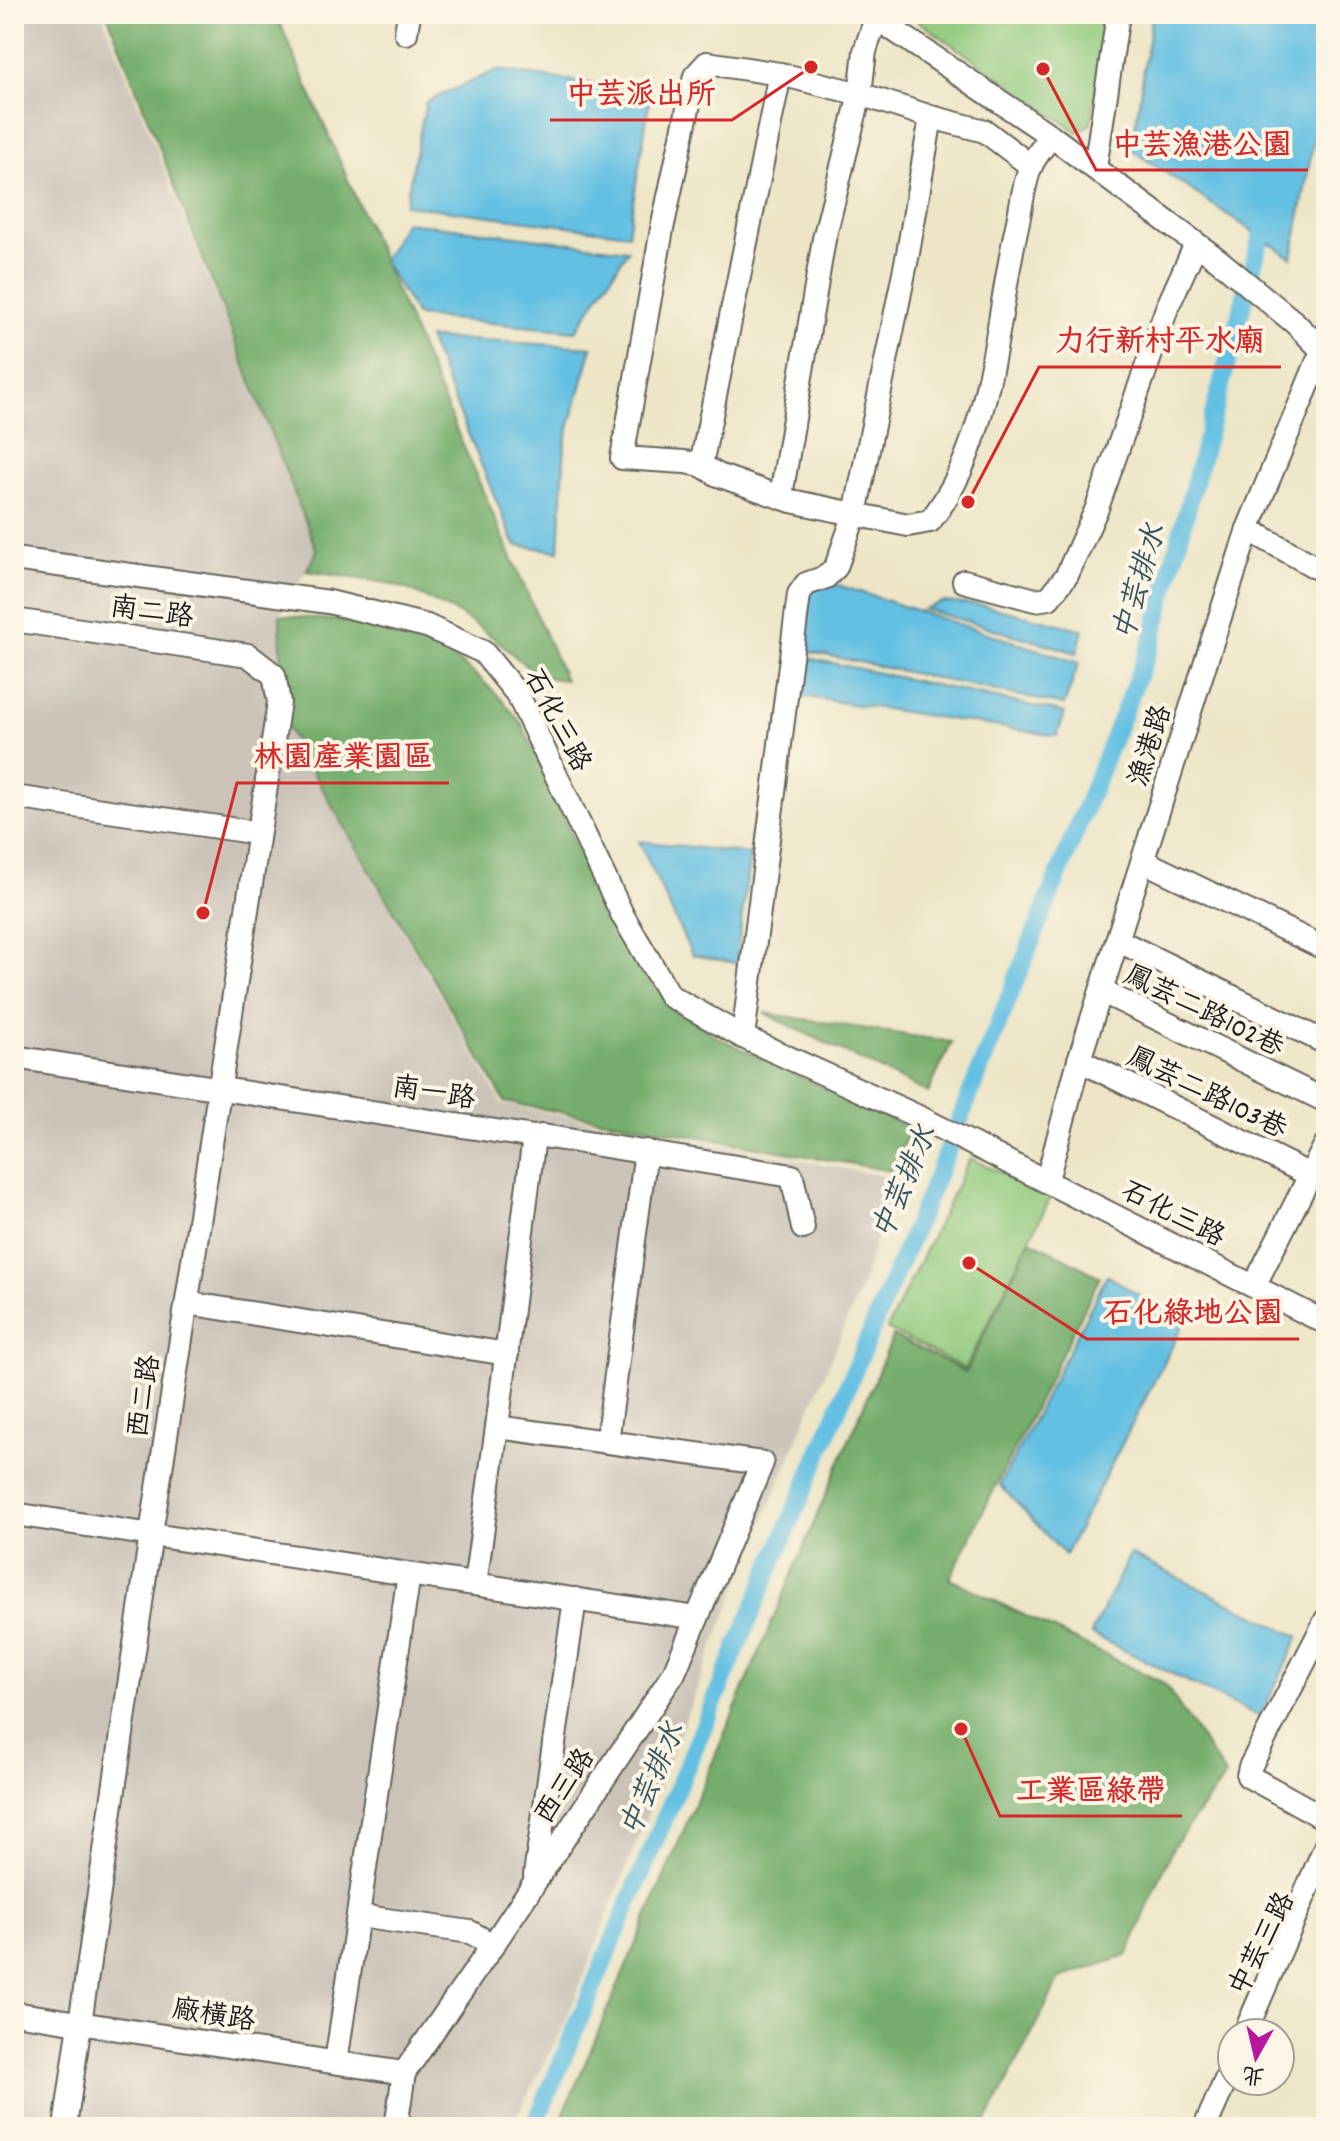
<svg xmlns="http://www.w3.org/2000/svg" width="1340" height="2141" font-family="Dekko,'LXGW WenKai TC',sans-serif">
  <style>
    .industrial { fill: #cbc3b8 }
    .green { fill: #90c97d; stroke: #56724c; stroke-width: 2 }
    .forest { fill: #74ad6c; stroke: #486444; stroke-width: 2 }
    .water { fill: #64c0e2; stroke: #406e7f; stroke-width: 2 }
    .lines { fill: none; stroke-linecap: round; stroke-linejoin: round }
    .canal { stroke: #64c0e2; stroke-width: 18 }
    .minor-casing { stroke: #656258; stroke-width: 26 }
    .minor { stroke: #fff; stroke-width: 22 }
    .labels { text-anchor: middle; stroke-width: 8; stroke-linejoin: round; paint-order: stroke }
    .street-label { font-size: 28px; fill: #1c1c1c; stroke: #fcf5e5 }
    .water-label { font-size: 30px; font-style: italic; fill: #355561; stroke: #fcf5e5 }
    .leader { fill: none; stroke: #d62828; stroke-width: 3 }
    .callout-dot { fill: #d62828; stroke: #fcf5e5; stroke-width: 3 }
    .callout-label { font-size: 30px; text-anchor: middle; font-weight: bold; fill: #d62828; stroke: #fcf5e5; stroke-width: 8; stroke-linejoin: round; paint-order: stroke }
  </style>
  <rect width="100%" height="100%" fill="#fcf5e5"/>
  <filter id="ink" filterUnits="userSpaceOnUse"><feTurbulence type="fractalNoise" baseFrequency=".0125" numOctaves="2"/><feDisplacementMap in="SourceGraphic" scale="16" xChannelSelector="R" yChannelSelector="G"/><feConvolveMatrix kernelMatrix="1 2 1 2 8 2 1 2 1" color-interpolation-filters="sRGB"/></filter>
  <filter id="wash" filterUnits="userSpaceOnUse"><feTurbulence type="fractalNoise" baseFrequency=".006" numOctaves="4" result="noise"/><feDisplacementMap in="SourceGraphic" scale="32" xChannelSelector="R" yChannelSelector="G"/><feGaussianBlur stdDeviation="1.8" result="paint"/><feColorMatrix in="noise" values="0 0 0 0 0 0 0 0 0 0 0 0 0 0 0 0 0 1.4 0 .05"/><feComposite in="paint" operator="in"/></filter>
  <g filter="url(#wash)">
    <rect width="100%" height="100%" fill="#ede5c6"/>
    <path class="industrial" d="M 14,14 L 102,14 L 317,552 L 280,615 L 283,721 L 502,1104 L 894,1178 L 862,1285 L 759,1531 L 565,2024 L 511,2127 L 14,2127 Z"/>
    <g class="green">
      <path d="M 908,14 L 1107,14 L 1091,124 L 1078,132 Z"/>
      <path d="M 970,1158 L 1051,1197 L 965,1369 L 887,1329 Z"/>
    </g>
    <g class="forest">
      <path d="M 107,14 L 276,14 L 565,680 L 537,676 L 500,643 L 480,628 L 459,614 L 412,591 L 387,583 L 306,571 L 317,551 Z"/>
      <path d="M 280,615 C 313,619 352,620 384,628 C 441,642 487,678 522,724 L 617,938 L 654,986 L 695,1022 L 717,1037 L 911,1129 L 891,1171 L 505,1102 L 283,721 Z"/>
      <path d="M 764,1013 L 952,1042 L 928,1093 Z"/>
      <path d="M 1030,1240 L 1100,1277 L 950,1578 L 1023,1615 L 1164,1683 L 1226,1776 L 1173,1847 L 1127,1956 L 1060,1978 L 984,2127 L 558,2127 L 893,1336 L 966,1372 Z"/>
    </g>
    <g class="water">
      <path d="M 1152,14 L 1326,14 L 1326,74 L 1292,258 L 1132,150 Z"/>
      <path d="M 497,70 L 651,92 L 628,234 L 405,205 L 426,102 Z"/>
      <path d="M 405,222 L 628,250 L 576,331 L 417,316 L 383,261 Z"/>
      <path d="M 428,338 L 592,347 L 565,443 L 559,551 L 515,545 Z"/>
      <path d="M 838,585 L 1079,663 L 1064,705 L 796,649 L 808,590 Z"/>
      <path d="M 942,602 L 982,605 L 1083,630 L 1077,653 L 924,609 Z"/>
      <path d="M 799,656 L 1065,713 L 1057,736 L 794,695 Z"/>
      <path d="M 639,841 L 750,854 L 736,963 L 692,955 Z"/>
      <path d="M 1107,1275 L 1184,1323 L 1065,1555 L 1000,1485 Z"/>
      <path d="M 1130,1554 L 1299,1637 L 1260,1717 L 1091,1634 Z"/>
    </g>
    <g class="lines">
      <path class="canal" d="M 534,2127 L 946,1154 L 1151,644 L 1261,237"/>
    </g>
  </g>
  <g filter="url(#ink)">
    <g class="lines">
      <g class="minor-casing">
        <g id="minor">
          <path d="M 870,14 L 1051,136 L 1217,259 L 1295,323 L 1326,354"/>
          <path d="M 406,33 L 409,14"/>
          <path d="M 1031,166 L 985,131 L 931,117 L 860,94 L 780,74 L 707,63 L 695,76 L 662,229 L 622,458 L 685,462 L 701,465 L 718,475 L 791,501 L 908,525 L 930,521 C 992,444 996,320 1017,226 C 1021,209 1024,181 1031,166 C 1035,156 1045,145 1051,136"/>
          <path d="M 1095,168 L 1118,14"/>
          <path d="M 701,465 L 780,74"/>
          <path d="M 781,496 L 824,239 L 860,94 L 865,51 L 876,18"/>
          <path d="M 1248,529 L 1326,573"/>
          <path d="M 14,559 L 329,602 L 427,626 L 483,652 L 518,695 L 623,916 L 670,996 L 743,1037 L 921,1118 L 1326,1323"/>
          <path d="M 964,581 L 1035,600 L 1049,598 L 1067,575 L 1097,508 L 1167,308 L 1196,244"/>
          <path d="M 14,620 L 248,655 L 274,675 L 279,702 L 151,1534 L 65,2127"/>
          <path d="M 14,797 L 258,833"/>
          <path d="M 1143,861 L 1326,949"/>
          <path d="M 1117,940 L 1326,1043"/>
          <path d="M 1101,991 L 1326,1101"/>
          <path d="M 743,1037 L 799,594 L 806,584 L 826,577 L 836,567 L 855,514 L 908,253 L 931,117"/>
          <path d="M 14,1057 L 534,1137 L 543,1136 L 792,1176 L 803,1228"/>
          <path d="M 1079,1060 L 1310,1175"/>
          <path d="M 1047,1180 L 1079,1060 L 1248,529 L 1322,351 L 1326,334"/>
          <path d="M 1254,1286 L 1326,1144"/>
          <path d="M 187,1303 L 507,1354"/>
          <path d="M 607,1442 L 646,1151"/>
          <path d="M 14,1514 L 697,1618"/>
          <path d="M 475,1584 L 497,1427 L 534,1137"/>
          <path d="M 1326,1620 L 1250,1767 L 1248,1776 L 1326,1819"/>
          <path d="M 535,1875 L 575,1599"/>
          <path d="M 359,1916 L 470,1932 L 493,1945"/>
          <path d="M 14,2013 L 404,2073"/>
          <path d="M 1245,2033 L 1326,1845"/>
          <path d="M 336,2062 L 409,1574"/>
          <path d="M 396,2127 L 404,2073 L 493,1945 L 674,1673 L 762,1463 L 497,1427"/>
          <path d="M 1205,2127 L 1232,2066"/>
        </g>
      </g>
      <use href="#minor" class="minor"/>
    </g>
  </g>
  <g class="labels">
    <g class="street-label">
      <text transform="translate(152 610) rotate(8)" y="10">南二路</text>
      <text transform="translate(559 719) rotate(62)" y="10">石化三路</text>
      <text transform="translate(1148 745) rotate(-72)" y="10">漁港路</text>
      <text transform="translate(1205 1009) rotate(26)" y="10">鳳芸二路102巷</text>
      <text transform="translate(434 1091) rotate(9)" y="10">南一路</text>
      <text transform="translate(1208 1091) rotate(26)" y="10">鳳芸二路103巷</text>
      <text transform="translate(1174 1212) rotate(27)" y="10">石化三路</text>
      <text transform="translate(142 1396) rotate(-81)" y="10">西二路</text>
      <text transform="translate(563 1785) rotate(-56)" y="10">西三路</text>
      <text transform="translate(1260 1943) rotate(-63)" y="10">中芸三路</text>
      <text transform="translate(214 2013) rotate(9)" y="10">廠橫路</text>
    </g>
    <g class="water-label">
      <text transform="translate(1138 582) rotate(-74)" y="10">中芸排水</text>
      <text transform="translate(903 1182) rotate(-67)" y="10">中芸排水</text>
      <text transform="translate(651 1779) rotate(-67)" y="10">中芸排水</text>
    </g>
  </g>
  <path class="leader" d="M811 67L732 120H550M1043 69L1096 170H1308M968 502L1039 367H1281M203 913L237 783H449M969 1263L1087 1339H1299M961 1729L1000 1816H1182"/>
  <g class="callout-dot">
    <circle cx="811" cy="67" r="8"/>
    <circle cx="1043" cy="69" r="8"/>
    <circle cx="968" cy="502" r="8"/>
    <circle cx="203" cy="913" r="8"/>
    <circle cx="969" cy="1263" r="8"/>
    <circle cx="961" cy="1729" r="8"/>
  </g>
  <g class="callout-label">
    <text x="641" y="103">中芸派出所</text>
    <text x="1202" y="154">中芸漁港公園</text>
    <text x="1160" y="350">力行新村平水廟</text>
    <text x="343" y="766">林園產業園區</text>
    <text x="1193" y="1322">石化綠地公園</text>
    <text x="1091" y="1800">工業區綠帶</text>
  </g>
  <rect width="1340" height="2141" fill="none" stroke="#fcf5e5" stroke-width="48"/>
  <g transform="translate(1256 2057) rotate(188)"><circle r="38" fill="#fcf5e5" stroke="#a29e95" stroke-width="2"/>
  <path d="M0-6L14 30L0 20L-14 30Z" fill="#b5179e"/>
  <text y="-12" font-size="22" font-weight="bold" text-anchor="middle" fill="#1c1c1c">北</text>
  </g>
</svg>
